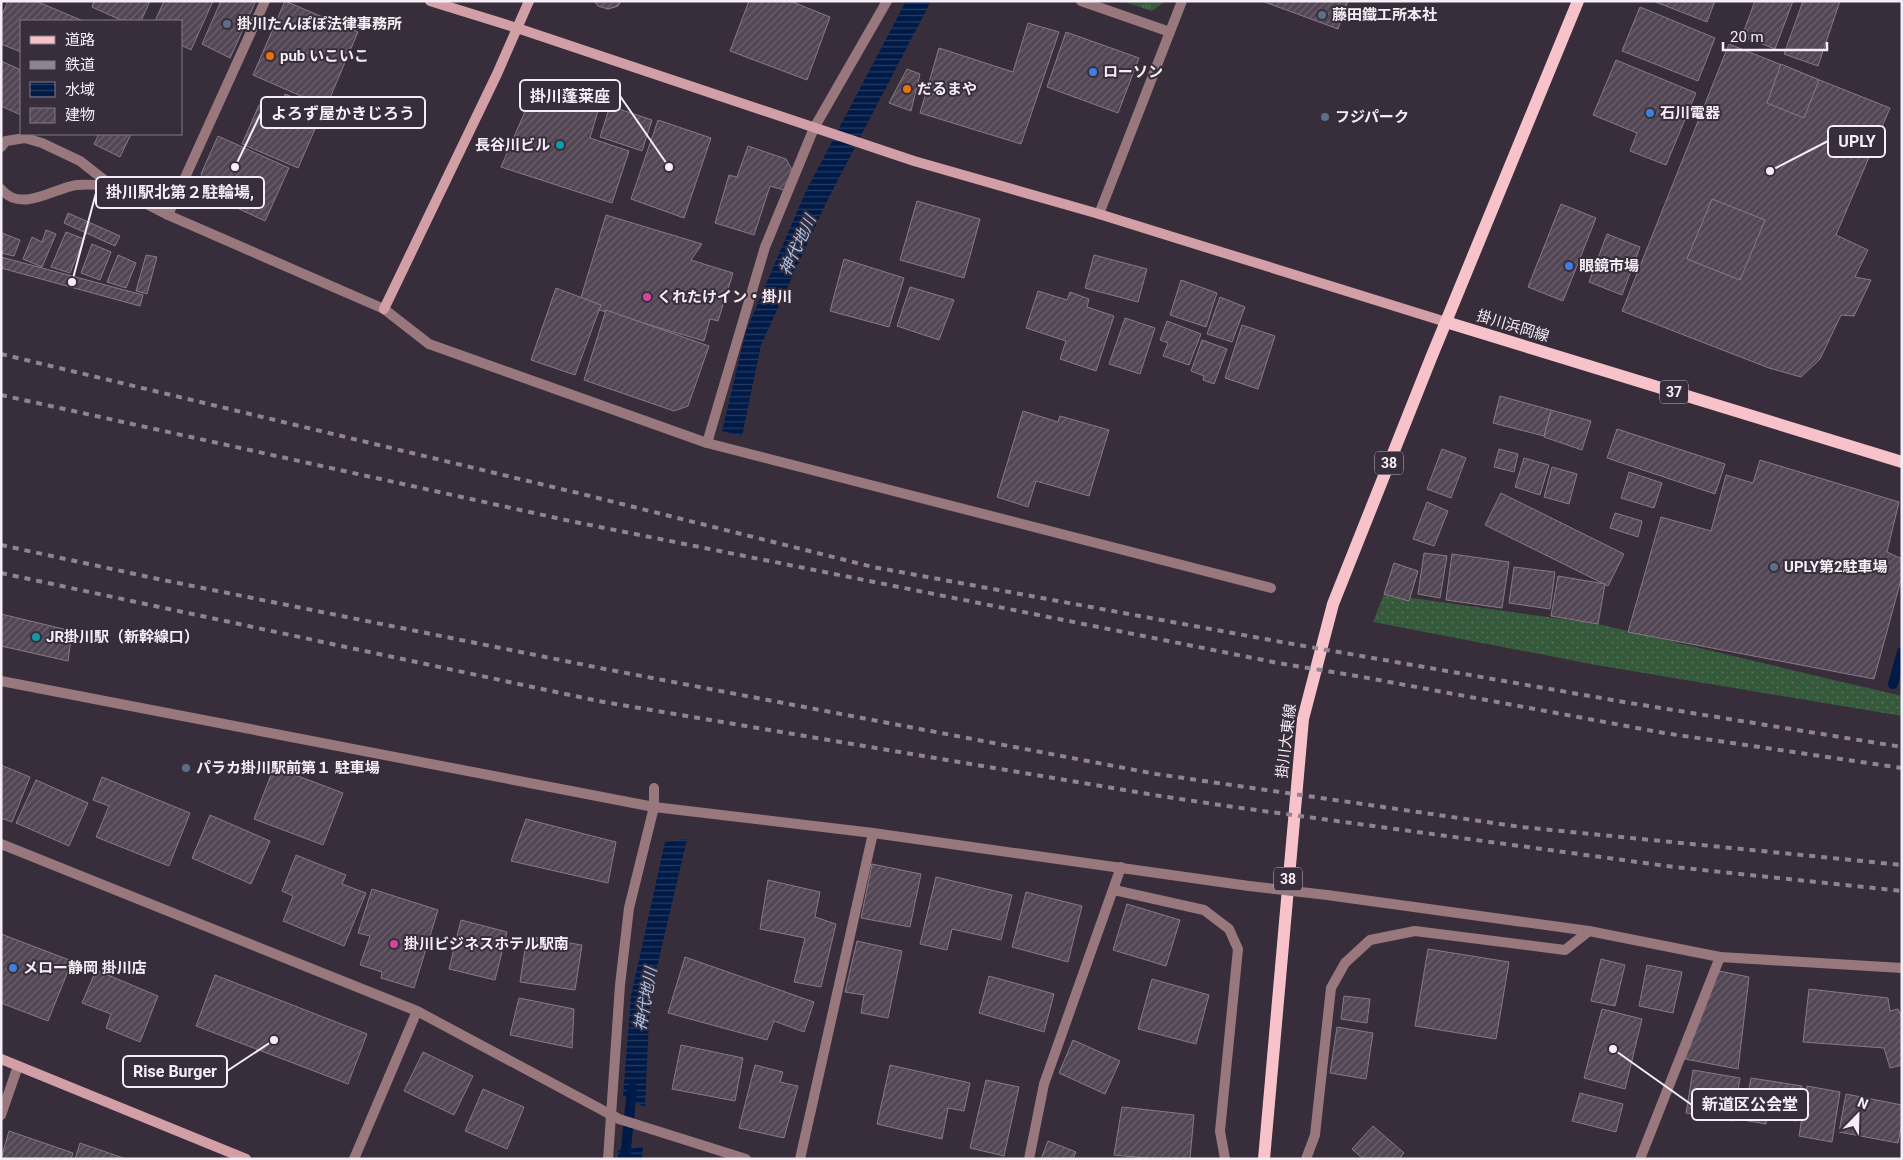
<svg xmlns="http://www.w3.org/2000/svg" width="1903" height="1160" font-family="Roboto,'Noto Sans JP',sans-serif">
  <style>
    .grass { fill: url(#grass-dots) }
    .park { fill: url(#park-tufts) }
    .water { fill: url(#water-rules) }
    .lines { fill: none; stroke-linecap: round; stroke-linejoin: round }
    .stream { stroke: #001a47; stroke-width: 10 }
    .building { fill: url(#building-hatch); stroke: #867a89 }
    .lane { stroke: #98787c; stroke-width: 10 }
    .street { stroke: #98787c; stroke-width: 10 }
    .secondary { stroke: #d39fa6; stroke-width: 10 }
    .primary { stroke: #f7c2c9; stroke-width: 12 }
    .rail { stroke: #8f8591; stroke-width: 4; stroke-dasharray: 6 6; stroke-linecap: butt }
    .street-bridge { stroke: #98787c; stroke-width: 10 }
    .service-dot { fill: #5c6f8a; stroke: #382d3a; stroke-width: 2 }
    .food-dot { fill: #e8710a; stroke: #382d3a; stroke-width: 2 }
    .shop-dot { fill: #3f7fe0; stroke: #382d3a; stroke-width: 2 }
    .culture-dot { fill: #0f9aa8; stroke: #382d3a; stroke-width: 2 }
    .hotel-dot { fill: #d1479c; stroke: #382d3a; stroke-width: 2 }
    .labels { text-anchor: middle; stroke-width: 4; stroke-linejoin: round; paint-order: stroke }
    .shield { fill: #382d3a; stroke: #bdb4be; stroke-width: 1 }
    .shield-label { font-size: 14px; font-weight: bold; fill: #f6eef7 }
    .poi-label { font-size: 15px; font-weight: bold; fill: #f6eef7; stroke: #382d3a; text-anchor: start }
    .street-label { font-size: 15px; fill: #f6eef7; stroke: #382d3a }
    .water-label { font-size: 16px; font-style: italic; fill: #a5c4f1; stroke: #382d3a }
    .leader { fill: none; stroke: #f6eef7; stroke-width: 2 }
    .callout-dot { fill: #f6eef7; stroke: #382d3a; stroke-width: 2 }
    .callout { fill: #382d3a; stroke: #f6eef7; stroke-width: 2 }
    .callout-label { font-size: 16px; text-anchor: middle; font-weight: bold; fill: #f6eef7 }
  </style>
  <defs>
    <pattern id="grass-dots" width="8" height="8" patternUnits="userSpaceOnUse" patternTransform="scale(1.25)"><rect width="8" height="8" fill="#35593a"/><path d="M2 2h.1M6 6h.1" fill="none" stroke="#537157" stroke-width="1.8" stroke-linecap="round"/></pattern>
    <pattern id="park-tufts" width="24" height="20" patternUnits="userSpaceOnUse" patternTransform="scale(1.25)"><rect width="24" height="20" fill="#35593a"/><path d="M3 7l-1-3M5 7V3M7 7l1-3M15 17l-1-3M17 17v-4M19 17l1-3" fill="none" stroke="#537157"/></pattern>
    <pattern id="water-rules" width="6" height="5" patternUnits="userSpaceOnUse" patternTransform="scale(1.25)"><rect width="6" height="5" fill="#001a47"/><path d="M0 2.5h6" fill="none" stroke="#263c62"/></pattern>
    <pattern id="building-hatch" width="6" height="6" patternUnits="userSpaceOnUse" patternTransform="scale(1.25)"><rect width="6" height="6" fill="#524654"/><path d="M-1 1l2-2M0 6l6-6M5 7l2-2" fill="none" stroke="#6c616d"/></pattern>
  </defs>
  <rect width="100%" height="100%" fill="#382d3a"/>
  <path class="grass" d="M 1384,594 L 1598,624 L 1902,696 L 1902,716 L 1596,665 L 1373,622 Z"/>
  <path class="park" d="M 1122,1 L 1166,1 L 1152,11 Z"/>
  <g class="water">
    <path d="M 906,1 L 931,1 L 826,203 L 761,345 L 742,436 L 722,431 L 746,331 L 805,193 Z"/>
    <path d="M 687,839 L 650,997 L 645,1107 L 623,1096 L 631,996 L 665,842 Z"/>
    <path d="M 643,1147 L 642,1159 L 618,1159 L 618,1150 Z"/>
  </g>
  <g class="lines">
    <g class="stream">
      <path d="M 1893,684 L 1902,652"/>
      <path d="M 625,1159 L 632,1088"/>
    </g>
  </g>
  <g class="building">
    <path d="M 8,1 L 36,1 L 83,21 L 21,21 L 21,52 L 1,44 L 1,17 Z"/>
    <path d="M 94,1 L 150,1 L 141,21 L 123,21 L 92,7 Z"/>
    <path d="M 164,1 L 213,1 L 191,50 L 181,45 L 181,21 L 155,21 Z"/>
    <path d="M 221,1 L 254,1 L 255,3 L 230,58 L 202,44 Z"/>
    <path d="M 285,1 L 358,32 L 326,107 L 253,75 Z"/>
    <path d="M 595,1 L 621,1 L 618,6 L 608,9 L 598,5 Z"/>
    <path d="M 621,1 L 617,6 L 608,9 L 598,6 L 594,1 Z"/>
    <path d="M 749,1 L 790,1 L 830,17 L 807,80 L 730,51 Z"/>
    <path d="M 1262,1 L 1348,1 L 1338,29 Z"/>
    <path d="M 1653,1 L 1715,1 L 1707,22 Z"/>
    <path d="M 1755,1 L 1793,1 L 1775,49 L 1742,36 Z"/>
    <path d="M 1803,1 L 1840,1 L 1818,66 L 1784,54 Z"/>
    <path d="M 1640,7 L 1715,38 L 1698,81 L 1622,51 Z"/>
    <path d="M 1028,23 L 1059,32 L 1021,144 L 920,113 L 939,48 L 1013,72 Z"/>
    <path d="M 1066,32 L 1139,58 L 1118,113 L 1047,87 Z"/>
    <path d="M 1729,44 L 1890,108 L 1836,235 L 1868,250 L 1855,277 L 1871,280 L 1854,316 L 1841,315 L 1820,359 L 1801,377 L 1769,368 L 1622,311 Z"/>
    <path d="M 1616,60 L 1696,93 L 1666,165 L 1630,151 L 1637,133 L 1593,115 Z"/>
    <path d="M 1,61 L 21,70 L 21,115 L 1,106 Z"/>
    <path d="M 1781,64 L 1819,80 L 1804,118 L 1767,103 Z"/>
    <path d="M 907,69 L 920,74 L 911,111 L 889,103 Z"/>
    <path d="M 285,94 L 325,110 L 319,126 L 279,110 Z"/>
    <path d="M 568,94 L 600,104 L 590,138 L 629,151 L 612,203 L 501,167 L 527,107 Z"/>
    <path d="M 259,105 L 315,129 L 298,168 L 242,144 Z"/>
    <path d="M 610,106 L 652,120 L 642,151 L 600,137 Z"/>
    <path d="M 658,120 L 711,138 L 684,218 L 631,199 Z"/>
    <path d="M 99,134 L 131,134 L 120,157 L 94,144 Z"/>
    <path d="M 218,136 L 289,168 L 265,221 L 209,195 L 201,174 Z"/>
    <path d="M 748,146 L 786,159 L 794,173 L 787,191 L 770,186 L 754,235 L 715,223 L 729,175 L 737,177 Z"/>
    <path d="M 1712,199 L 1765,220 L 1740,280 L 1687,259 Z"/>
    <path d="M 917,201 L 980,219 L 964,278 L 900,260 Z"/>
    <path d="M 1561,204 L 1596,218 L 1563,301 L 1528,287 Z"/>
    <path d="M 68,213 L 120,236 L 115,246 L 64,223 Z"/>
    <path d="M 606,215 L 702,244 L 691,260 L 733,273 L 718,321 L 710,319 L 704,341 L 579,304 Z"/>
    <path d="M 46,230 L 56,234 L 42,267 L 23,259 L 32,237 L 42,242 Z"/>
    <path d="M 66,232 L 84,239 L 70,273 L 51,267 Z"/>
    <path d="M 2,233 L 20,240 L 14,256 L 1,253 Z"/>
    <path d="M 1607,234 L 1640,247 L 1622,295 L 1589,282 Z"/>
    <path d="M 92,244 L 111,252 L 100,280 L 81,273 Z"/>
    <path d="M 118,255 L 136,263 L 126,288 L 107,282 Z"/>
    <path d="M 146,255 L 157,257 L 147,294 L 136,291 Z"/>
    <path d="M 1094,255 L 1147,269 L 1138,302 L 1085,288 Z"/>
    <path d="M 1,257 L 143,295 L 140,306 L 1,268 Z"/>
    <path d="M 844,259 L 904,278 L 889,327 L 830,311 Z"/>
    <path d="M 1181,280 L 1217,293 L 1206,327 L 1170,315 Z"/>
    <path d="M 910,287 L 954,300 L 939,340 L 897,326 Z"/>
    <path d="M 556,288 L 601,305 L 575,375 L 531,360 Z"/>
    <path d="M 1038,291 L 1067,300 L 1070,292 L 1089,299 L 1087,307 L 1114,316 L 1096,371 L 1060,359 L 1066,341 L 1026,328 Z"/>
    <path d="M 1220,297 L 1245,307 L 1232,342 L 1207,334 Z"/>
    <path d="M 606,310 L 709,346 L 688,406 L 674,411 L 584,380 Z"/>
    <path d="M 1125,318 L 1155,328 L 1140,374 L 1109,364 Z"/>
    <path d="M 1167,321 L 1201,334 L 1189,365 L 1163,356 L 1168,343 L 1160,340 Z"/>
    <path d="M 1242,325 L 1275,336 L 1258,389 L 1225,378 Z"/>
    <path d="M 1202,340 L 1227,349 L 1214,384 L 1203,380 L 1204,376 L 1191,371 Z"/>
    <path d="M 1500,396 L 1551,410 L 1544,436 L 1493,423 Z"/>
    <path d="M 1551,410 L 1591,421 L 1582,450 L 1544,437 Z"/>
    <path d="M 1023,411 L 1058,422 L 1060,416 L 1109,430 L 1089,496 L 1036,481 L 1028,507 L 997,497 Z"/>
    <path d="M 1617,429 L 1725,464 L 1715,494 L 1607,458 Z"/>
    <path d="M 1442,449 L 1466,458 L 1451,498 L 1427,489 Z"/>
    <path d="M 1499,449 L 1518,454 L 1514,472 L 1494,467 Z"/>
    <path d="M 1524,458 L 1549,465 L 1540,495 L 1515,487 Z"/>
    <path d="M 1760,460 L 1899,502 L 1887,552 L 1902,559 L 1902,576 L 1874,679 L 1628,632 L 1661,517 L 1711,531 L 1726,475 L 1753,483 Z"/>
    <path d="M 1552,467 L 1577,474 L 1569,504 L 1544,497 Z"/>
    <path d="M 1629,472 L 1662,483 L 1654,508 L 1621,498 Z"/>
    <path d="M 1501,493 L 1624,554 L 1608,586 L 1485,525 Z"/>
    <path d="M 1427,502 L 1448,511 L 1434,546 L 1413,539 Z"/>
    <path d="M 1615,513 L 1642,521 L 1638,537 L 1610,528 Z"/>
    <path d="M 1424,553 L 1447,556 L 1440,598 L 1418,594 Z"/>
    <path d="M 1452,554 L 1509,562 L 1502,608 L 1446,600 Z"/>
    <path d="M 1394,563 L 1418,571 L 1409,601 L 1384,594 Z"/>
    <path d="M 1514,567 L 1555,572 L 1550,609 L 1509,603 Z"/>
    <path d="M 1558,576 L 1605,584 L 1598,624 L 1551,616 Z"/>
    <path d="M 1,614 L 72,631 L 68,661 L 1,646 Z"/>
    <path d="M 1,765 L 30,777 L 12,822 L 1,818 Z"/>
    <path d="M 274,767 L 343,793 L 323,845 L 254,819 Z"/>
    <path d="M 102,777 L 190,813 L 169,866 L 96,837 L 109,806 L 93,800 Z"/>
    <path d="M 36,780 L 88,803 L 69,846 L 16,823 Z"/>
    <path d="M 210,815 L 270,841 L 251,884 L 192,858 Z"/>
    <path d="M 526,819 L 616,842 L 608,883 L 511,861 Z"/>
    <path d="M 296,855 L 346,875 L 342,884 L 366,893 L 344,946 L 283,921 L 293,896 L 282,891 Z"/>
    <path d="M 872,864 L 921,874 L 910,927 L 861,918 Z"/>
    <path d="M 936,877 L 1012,895 L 1001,940 L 952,929 L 947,950 L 920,944 Z"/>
    <path d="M 768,880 L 820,892 L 815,917 L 836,924 L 821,987 L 794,982 L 805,938 L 760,929 Z"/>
    <path d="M 372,889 L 438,910 L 414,988 L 381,978 L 382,972 L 360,965 L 370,936 L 358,933 Z"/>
    <path d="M 1026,892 L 1082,906 L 1068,962 L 1012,947 Z"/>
    <path d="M 1127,904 L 1180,920 L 1166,966 L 1113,950 Z"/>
    <path d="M 461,920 L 507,932 L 495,980 L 449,969 Z"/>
    <path d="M 1,934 L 72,961 L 48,1021 L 1,1003 Z"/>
    <path d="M 527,936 L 582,945 L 575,990 L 520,982 Z"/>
    <path d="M 857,941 L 902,951 L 888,1018 L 861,1013 L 864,995 L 845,992 Z"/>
    <path d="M 1428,949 L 1509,962 L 1496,1039 L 1415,1026 Z"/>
    <path d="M 685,957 L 814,1002 L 804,1032 L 774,1021 L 767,1040 L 668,1013 Z"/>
    <path d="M 1601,959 L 1625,965 L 1615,1006 L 1591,1001 Z"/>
    <path d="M 1647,965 L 1682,972 L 1673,1013 L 1639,1006 Z"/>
    <path d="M 96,970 L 158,996 L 140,1042 L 106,1028 L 111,1014 L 82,1003 Z"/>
    <path d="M 1719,971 L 1749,977 L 1738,1069 L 1685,1059 Z"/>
    <path d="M 215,975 L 367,1034 L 348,1084 L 196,1026 Z"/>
    <path d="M 989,976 L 1054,994 L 1044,1032 L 979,1013 Z"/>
    <path d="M 1152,979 L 1209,995 L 1196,1044 L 1138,1029 Z"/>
    <path d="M 1809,989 L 1888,998 L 1890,1011 L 1898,1009 L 1902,1018 L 1902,1065 L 1890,1068 L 1884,1048 L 1803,1042 Z"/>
    <path d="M 1344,996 L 1370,999 L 1367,1023 L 1341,1019 Z"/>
    <path d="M 519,998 L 574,1009 L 572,1048 L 510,1035 Z"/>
    <path d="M 1602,1009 L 1642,1019 L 1625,1089 L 1584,1078 Z"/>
    <path d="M 1337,1027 L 1373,1033 L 1366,1079 L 1330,1073 Z"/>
    <path d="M 1073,1040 L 1120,1061 L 1105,1094 L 1059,1073 Z"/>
    <path d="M 681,1045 L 743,1058 L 735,1101 L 672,1089 Z"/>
    <path d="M 423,1052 L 473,1076 L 454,1115 L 404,1091 Z"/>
    <path d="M 755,1065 L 783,1072 L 780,1082 L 798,1086 L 784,1138 L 739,1128 Z"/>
    <path d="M 890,1065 L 970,1083 L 964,1111 L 948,1108 L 942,1139 L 877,1124 Z"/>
    <path d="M 1693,1070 L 1740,1078 L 1733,1121 L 1686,1113 Z"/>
    <path d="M 1751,1078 L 1802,1086 L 1796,1121 L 1767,1116 L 1766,1124 L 1743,1120 Z"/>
    <path d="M 986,1080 L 1019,1087 L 1004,1156 L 970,1148 Z"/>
    <path d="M 1807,1086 L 1840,1092 L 1832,1142 L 1799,1136 Z"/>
    <path d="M 483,1089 L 524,1107 L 507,1149 L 465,1131 Z"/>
    <path d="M 1580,1093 L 1623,1104 L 1616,1132 L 1572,1121 Z"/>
    <path d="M 1846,1094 L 1902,1105 L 1902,1123 L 1898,1143 L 1839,1132 Z"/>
    <path d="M 1122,1107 L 1194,1115 L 1190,1159 L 1156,1159 L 1114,1155 Z"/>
    <path d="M 1373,1126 L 1404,1153 L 1399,1159 L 1363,1159 L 1352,1149 Z"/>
    <path d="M 9,1131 L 73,1153 L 71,1159 L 1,1159 Z"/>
    <path d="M 1048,1141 L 1076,1152 L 1073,1159 L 1041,1159 Z"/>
    <path d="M 80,1143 L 126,1159 L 75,1159 Z"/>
  </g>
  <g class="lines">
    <path class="lane" d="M 654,807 L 654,788"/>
    <g class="street">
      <path d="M 1081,1 L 1170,32"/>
      <path d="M 1,147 L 6,141 L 25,138 L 42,143 L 80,161 L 112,186 L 168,215 L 384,309 L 429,344 L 707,443 L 1271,588"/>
      <path d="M 1,189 C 21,214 56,187 77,185 C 88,184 101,185 112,186"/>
      <path d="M 1099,214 L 1182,1"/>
      <path d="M 168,215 L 265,1"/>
      <path d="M 707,443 L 765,247 L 814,128 L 887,1"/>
      <path d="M 1,681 L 654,807 L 873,833 L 1249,886"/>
      <path d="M 1,844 L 417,1011 L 619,1119 L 746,1159"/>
      <path d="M 1114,890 L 1204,910 L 1229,929 L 1238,949 L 1220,1131 L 1225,1159"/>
      <path d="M 1327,895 L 1589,931 L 1720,957 L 1902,968"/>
      <path d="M 1,1115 L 18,1066"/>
      <path d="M 354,1159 L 417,1011"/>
      <path d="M 608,1159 L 620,985 L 629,908 L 654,807"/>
      <path d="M 800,1159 L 873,833"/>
      <path d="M 1029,1159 L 1044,1084 L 1121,867"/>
      <path d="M 1306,1159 L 1315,1135 L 1331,988 L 1345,963 L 1370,940 L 1415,931 L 1565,950 L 1589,931"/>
      <path d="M 1640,1159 L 1720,957"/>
    </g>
    <g class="secondary">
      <path d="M 430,1 L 517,28 L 914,161 L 1099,214 L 1446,322"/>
      <path d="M 384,309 L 497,74 L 529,1"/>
      <path d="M 1,1059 L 246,1159"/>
    </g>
    <g class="primary">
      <path d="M 1446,322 L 1902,462"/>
      <path d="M 1264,1159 L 1303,719 L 1333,604 L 1431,358 L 1578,1"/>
    </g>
    <g class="rail">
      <path d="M 1,354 L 582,494 L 873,567 L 1287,643 L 1624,702 L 1902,747"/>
      <path d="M 1,395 L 570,521 L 1278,663 L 1357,676 L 1664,733 L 1902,768"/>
      <path d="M 1,545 L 158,579 L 605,669 L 1156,774 L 1521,827 L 1902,865"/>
      <path d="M 1,573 L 598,701 L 1160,796 L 1234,807 L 1674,867 L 1902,891"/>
    </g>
    <path class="street-bridge" d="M 1249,886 L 1327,895"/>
  </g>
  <g class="service-dot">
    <circle cx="1322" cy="15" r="5"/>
    <circle cx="227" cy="24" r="5"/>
    <circle cx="1325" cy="117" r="5"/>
    <circle cx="1774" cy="567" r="5"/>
    <circle cx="186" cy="768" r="5"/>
  </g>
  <g class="food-dot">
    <circle cx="270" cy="56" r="5"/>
    <circle cx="907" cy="89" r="5"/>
  </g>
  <g class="shop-dot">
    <circle cx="1093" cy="72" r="5"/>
    <circle cx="1650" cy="113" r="5"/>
    <circle cx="1569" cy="266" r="5"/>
    <circle cx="13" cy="968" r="5"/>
  </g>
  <g class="culture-dot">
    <circle cx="560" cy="145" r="5"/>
    <circle cx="36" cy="637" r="5"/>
  </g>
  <g class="hotel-dot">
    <circle cx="647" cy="297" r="5"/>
    <circle cx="394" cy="944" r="5"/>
  </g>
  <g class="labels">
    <g class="shield">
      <rect x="1660" y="380.5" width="28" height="23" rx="4"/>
      <rect x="1375" y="451.5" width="28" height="23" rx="4"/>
      <rect x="1274" y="867.5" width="28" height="23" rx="4"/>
    </g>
    <g class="shield-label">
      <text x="1674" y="397">37</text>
      <text x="1389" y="468">38</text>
      <text x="1288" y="884">38</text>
    </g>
    <g class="poi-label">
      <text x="1332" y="20">藤田鐵工所本社</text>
      <text x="237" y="29">掛川たんぽぽ法律事務所</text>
      <text x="280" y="61">pub いこいこ</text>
      <text x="1103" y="77">ローソン</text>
      <text x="917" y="94">だるまや</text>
      <text x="1660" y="118">石川電器</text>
      <text x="1335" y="122">フジパーク</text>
      <text x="550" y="150" text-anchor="end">長谷川ビル</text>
      <text x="1579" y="271">眼鏡市場</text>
      <text x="657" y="302">くれたけイン・掛川</text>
      <text x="1784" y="572">UPLY第2駐車場</text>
      <text x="46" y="642">JR掛川駅（新幹線口）</text>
      <text x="196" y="773">パラカ掛川駅前第１ 駐車場</text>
      <text x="404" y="949">掛川ビジネスホテル駅南</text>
      <text x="23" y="973">メロー静岡 掛川店</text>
    </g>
    <g class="street-label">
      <text transform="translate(1513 326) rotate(17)" y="5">掛川浜岡線</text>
      <text transform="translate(1286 741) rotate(-83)" y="5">掛川大東線</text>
    </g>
    <g class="water-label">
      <text transform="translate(797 245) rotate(-65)" y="6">神代地川</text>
      <text transform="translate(645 999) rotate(-80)" y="6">神代地川</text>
    </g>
  </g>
  <path class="leader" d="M669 167L620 96M235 167L261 113M1770 171L1828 141M72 282L96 193M274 1040L227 1071M1613 1049L1692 1105"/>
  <g class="callout-dot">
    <circle cx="669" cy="167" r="5"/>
    <circle cx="235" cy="167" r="5"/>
    <circle cx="1770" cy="171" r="5"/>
    <circle cx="72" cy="282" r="5"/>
    <circle cx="274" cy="1040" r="5"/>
    <circle cx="1613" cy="1049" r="5"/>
  </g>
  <g class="callout">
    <rect x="520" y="80" width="100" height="31" rx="5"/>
    <rect x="261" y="97" width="164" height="31" rx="5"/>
    <rect x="1828" y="126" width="57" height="31" rx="5"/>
    <rect x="96" y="177" width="168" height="31" rx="5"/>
    <rect x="123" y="1056" width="104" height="31" rx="5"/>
    <rect x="1692" y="1089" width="116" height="31" rx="5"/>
  </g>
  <g class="callout-label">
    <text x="570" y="102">掛川蓬莱座</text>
    <text x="343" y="119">よろず屋かきじろう</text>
    <text x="1857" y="147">UPLY</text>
    <text x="180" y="198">掛川駅北第２駐輪場,</text>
    <text x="175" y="1077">Rise Burger</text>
    <text x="1750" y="1110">新道区公会堂</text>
  </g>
  <rect width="1903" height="1160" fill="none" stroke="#f6eef7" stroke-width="5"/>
  <rect x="20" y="20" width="162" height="115" fill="#382d3a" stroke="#847a86"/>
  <rect x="30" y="36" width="25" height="8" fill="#f7c2c9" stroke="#847a86"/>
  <text x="65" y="45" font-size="15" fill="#f6eef7">道路</text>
  <rect x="30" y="61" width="25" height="8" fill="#8f8591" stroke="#847a86"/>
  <text x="65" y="70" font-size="15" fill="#f6eef7">鉄道</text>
  <rect x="30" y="82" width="25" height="15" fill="url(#water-rules)" stroke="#847a86"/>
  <text x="65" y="95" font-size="15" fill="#f6eef7">水域</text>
  <rect x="30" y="108" width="25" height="15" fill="url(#building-hatch)" stroke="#847a86"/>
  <text x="65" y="120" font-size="15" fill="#f6eef7">建物</text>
  <g transform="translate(1858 1115) rotate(23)" stroke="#382d3a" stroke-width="4" paint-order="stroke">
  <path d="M0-4L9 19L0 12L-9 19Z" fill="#f6eef7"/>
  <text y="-8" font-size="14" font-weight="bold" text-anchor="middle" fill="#f6eef7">N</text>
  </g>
  <path d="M1723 42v8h104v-8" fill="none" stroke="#f6eef7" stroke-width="2.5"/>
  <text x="1730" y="42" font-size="15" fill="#f6eef7" stroke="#382d3a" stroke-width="4" paint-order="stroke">20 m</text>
</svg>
